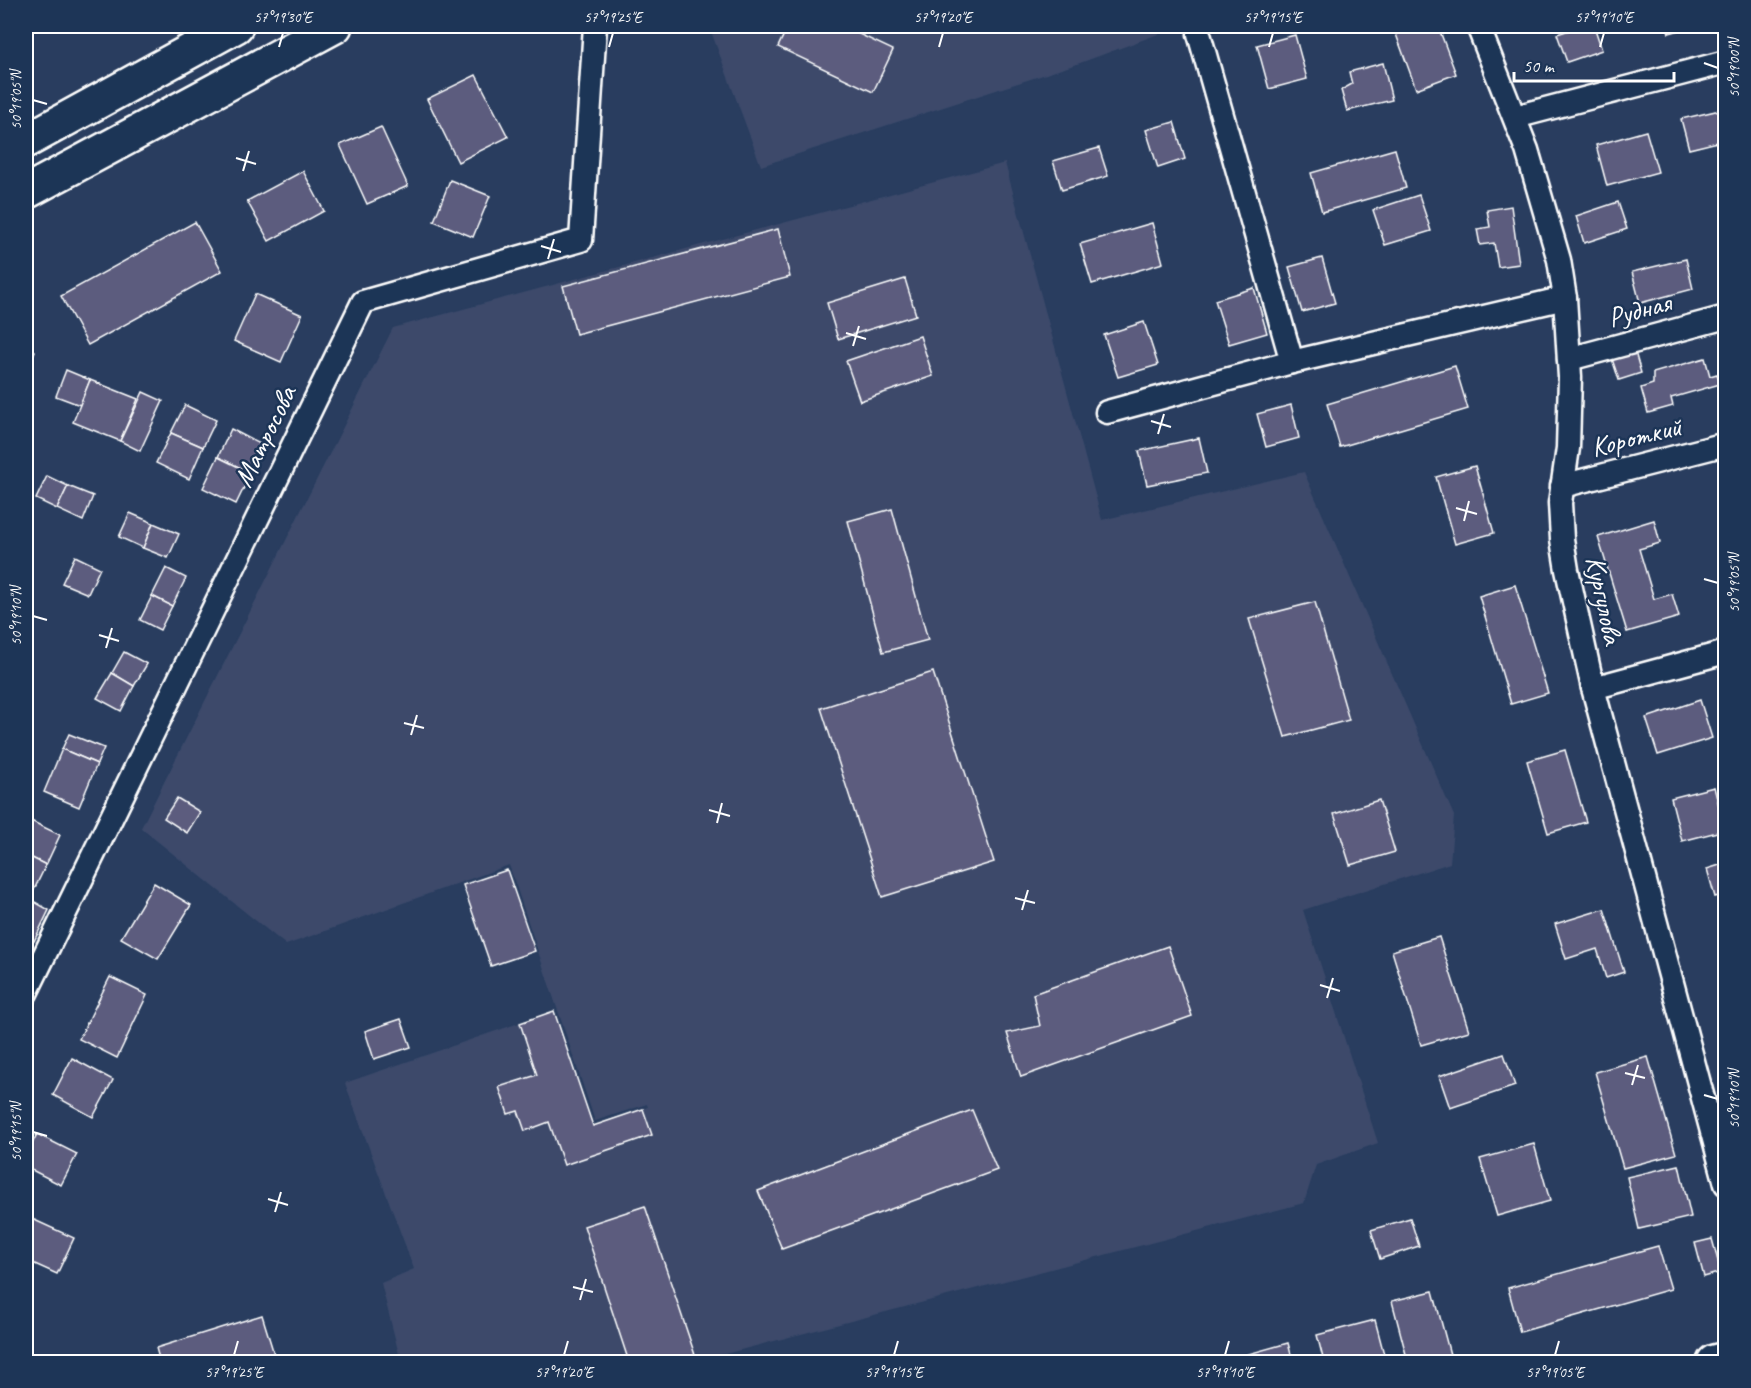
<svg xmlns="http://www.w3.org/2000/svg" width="1751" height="1388" font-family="Caveat,sans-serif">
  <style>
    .built { fill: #3c4a6b }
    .building { fill: #5b5c7e; stroke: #fff; stroke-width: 1.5 }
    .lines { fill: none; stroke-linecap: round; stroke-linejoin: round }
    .street-casing { stroke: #fff; stroke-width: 27 }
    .secondary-casing { stroke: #fff; stroke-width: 38 }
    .primary-casing { stroke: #fff; stroke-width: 38 }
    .street { stroke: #1d3557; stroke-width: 22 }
    .secondary { stroke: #1d3557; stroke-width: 33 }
    .primary { stroke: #1d3557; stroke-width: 33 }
    .ticks { fill: none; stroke: #fff; stroke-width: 2 }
    .labels { text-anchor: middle; stroke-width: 5; stroke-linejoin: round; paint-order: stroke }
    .street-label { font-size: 28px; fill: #fff; stroke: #1d3557 }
    .neatline { fill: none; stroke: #fff; stroke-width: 2 }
    .ticks-label { font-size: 15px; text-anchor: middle; fill: #fff }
  </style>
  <rect width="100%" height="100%" fill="#293d5f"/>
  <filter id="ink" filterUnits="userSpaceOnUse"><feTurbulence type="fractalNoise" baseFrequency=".0167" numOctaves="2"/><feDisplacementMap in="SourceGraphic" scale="12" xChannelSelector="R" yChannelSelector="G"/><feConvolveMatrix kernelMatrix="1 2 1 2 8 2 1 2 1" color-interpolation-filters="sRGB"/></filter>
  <g filter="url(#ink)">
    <g class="built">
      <path d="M 709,26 L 1180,26 L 1080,63 L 761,166 Z"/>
      <path d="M 1005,163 L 1102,520 L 1304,472 L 1454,816 L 1450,863 L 1303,910 L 1378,1143 L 1316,1165 L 1304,1203 L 694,1362 L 401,1362 L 381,1283 L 414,1269 L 345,1083 L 554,1011 L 593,1125 L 648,1107 L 647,1104 L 595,1121 L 509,865 L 286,945 L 141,828 L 393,328 Z"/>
    </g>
    <g class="building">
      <path d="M 788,26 L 842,26 L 893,50 L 873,92 L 778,47 Z"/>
      <path d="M 1393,26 L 1438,26 L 1456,74 L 1416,89 Z"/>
      <path d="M 1582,26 L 1594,26 L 1602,50 L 1567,62 L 1557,34 Z"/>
      <path d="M 1667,26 L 1695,26 L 1669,33 Z"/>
      <path d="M 1295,35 L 1307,79 L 1269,89 L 1257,45 Z"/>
      <path d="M 1383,63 L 1392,100 L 1347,111 L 1341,90 L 1352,84 L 1349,72 Z"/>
      <path d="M 476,75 L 508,137 L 458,162 L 427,99 Z"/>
      <path d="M 1720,110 L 1726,132 L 1726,140 L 1689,149 L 1681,119 Z"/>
      <path d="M 1174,122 L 1185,159 L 1158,168 L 1146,130 Z"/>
      <path d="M 381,127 L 408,186 L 367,204 L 340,145 Z"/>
      <path d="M 1646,131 L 1658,172 L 1607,186 L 1596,145 Z"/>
      <path d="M 1099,148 L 1108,176 L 1062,190 L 1053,161 Z"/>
      <path d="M 1395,149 L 1406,188 L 1322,212 L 1311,173 Z"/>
      <path d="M 303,171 L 324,211 L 269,241 L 247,201 Z"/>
      <path d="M 450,180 L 490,196 L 473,237 L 434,221 Z"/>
      <path d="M 1419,195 L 1431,231 L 1385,245 L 1373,210 Z"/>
      <path d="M 1618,202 L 1627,229 L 1584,243 L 1576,216 Z"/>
      <path d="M 1511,206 L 1519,264 L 1498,267 L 1494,243 L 1480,245 L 1477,229 L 1490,227 L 1487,210 Z"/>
      <path d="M 195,222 L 222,271 L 88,345 L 61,296 Z"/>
      <path d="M 1152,223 L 1163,263 L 1092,284 L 1080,244 Z"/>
      <path d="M 778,229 L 790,277 L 576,334 L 563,286 Z"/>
      <path d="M 1322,258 L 1335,303 L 1302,312 L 1289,267 Z"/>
      <path d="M 1686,259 L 1693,289 L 1640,303 L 1632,272 Z"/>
      <path d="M 905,279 L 916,315 L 838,339 L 827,303 Z"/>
      <path d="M 1254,288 L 1267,333 L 1229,344 L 1215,300 Z"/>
      <path d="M 255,294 L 302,315 L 281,362 L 234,341 Z"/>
      <path d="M 1144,322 L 1158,365 L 1118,377 L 1104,335 Z"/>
      <path d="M 920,336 L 933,376 L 860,401 L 846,361 Z"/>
      <path d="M 26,346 L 35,351 L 26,371 Z"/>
      <path d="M 1635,352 L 1641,373 L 1619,380 L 1612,359 Z"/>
      <path d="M 1705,358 L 1710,376 L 1717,374 L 1720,384 L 1671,398 L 1673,406 L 1648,413 L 1641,388 L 1653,384 L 1653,373 Z"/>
      <path d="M 1455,366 L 1468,409 L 1340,447 L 1327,404 Z"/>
      <path d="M 66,370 L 90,380 L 80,405 L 56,396 Z"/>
      <path d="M 90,380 L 138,399 L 120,441 L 73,422 Z"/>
      <path d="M 143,392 L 163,401 L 140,451 L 120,441 Z"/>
      <path d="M 185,405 L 216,420 L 203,447 L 171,433 Z"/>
      <path d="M 1291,405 L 1299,438 L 1266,447 L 1257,414 Z"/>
      <path d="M 231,429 L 264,446 L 251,473 L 218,457 Z"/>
      <path d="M 171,433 L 203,447 L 189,479 L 156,463 Z"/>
      <path d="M 1199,438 L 1207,473 L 1147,485 L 1139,451 Z"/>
      <path d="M 218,457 L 251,473 L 236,504 L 203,488 Z"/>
      <path d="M 1475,466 L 1494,533 L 1455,544 L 1436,477 Z"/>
      <path d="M 47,476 L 68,486 L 57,509 L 36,499 Z"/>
      <path d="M 68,486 L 93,496 L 83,521 L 57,509 Z"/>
      <path d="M 892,509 L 928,640 L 883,652 L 848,521 Z"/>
      <path d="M 130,513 L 153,523 L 143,548 L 119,537 Z"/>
      <path d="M 1654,520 L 1660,543 L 1639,549 L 1654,599 L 1672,594 L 1679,617 L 1627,632 L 1598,537 Z"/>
      <path d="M 153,523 L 179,534 L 168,558 L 143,548 Z"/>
      <path d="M 75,556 L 100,568 L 88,594 L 62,583 Z"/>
      <path d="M 166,568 L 186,578 L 172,606 L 152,596 Z"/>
      <path d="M 1515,585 L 1548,693 L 1511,704 L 1479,596 Z"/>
      <path d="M 152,596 L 172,606 L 160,630 L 140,620 Z"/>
      <path d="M 1315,602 L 1349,720 L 1285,737 L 1249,619 Z"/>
      <path d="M 124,652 L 147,664 L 134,686 L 112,673 Z"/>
      <path d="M 933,672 L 994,862 L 882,897 L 821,708 Z"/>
      <path d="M 112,673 L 134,686 L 121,711 L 97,698 Z"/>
      <path d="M 1700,700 L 1712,738 L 1658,755 L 1646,718 Z"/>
      <path d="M 69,734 L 104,748 L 97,764 L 62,749 Z"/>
      <path d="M 62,749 L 97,764 L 79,807 L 44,792 Z"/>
      <path d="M 1565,750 L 1586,822 L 1548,833 L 1527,761 Z"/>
      <path d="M 1714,787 L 1725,830 L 1682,841 L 1671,798 Z"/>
      <path d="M 177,798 L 200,812 L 187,833 L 164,818 Z"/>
      <path d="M 1379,800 L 1395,852 L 1350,865 L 1334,814 Z"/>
      <path d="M 29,820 L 60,835 L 46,865 L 26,855 L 26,826 Z"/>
      <path d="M 26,855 L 46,865 L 29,900 L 26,898 Z"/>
      <path d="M 1726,863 L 1726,894 L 1715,897 L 1707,869 Z"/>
      <path d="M 507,870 L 535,951 L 491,966 L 463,885 Z"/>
      <path d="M 154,883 L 191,905 L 158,959 L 121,938 Z"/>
      <path d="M 26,897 L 49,910 L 34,941 L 26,937 Z"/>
      <path d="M 1604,909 L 1624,972 L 1606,978 L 1597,949 L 1566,959 L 1555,924 Z"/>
      <path d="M 1439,937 L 1469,1031 L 1421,1045 L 1392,951 Z"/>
      <path d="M 1168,946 L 1192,1016 L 1021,1077 L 1007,1033 L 1040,1026 L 1033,994 Z"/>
      <path d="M 110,977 L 147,995 L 117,1058 L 79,1039 Z"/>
      <path d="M 554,1011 L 593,1126 L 643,1109 L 652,1135 L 564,1165 L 549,1122 L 525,1131 L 518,1111 L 508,1114 L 499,1087 L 537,1075 L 520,1023 Z"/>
      <path d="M 401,1019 L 411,1047 L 374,1059 L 365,1031 Z"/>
      <path d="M 1504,1054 L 1515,1086 L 1450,1108 L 1439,1076 Z"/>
      <path d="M 1648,1057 L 1676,1154 L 1623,1168 L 1595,1072 Z"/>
      <path d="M 72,1058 L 113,1080 L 93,1117 L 53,1095 Z"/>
      <path d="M 972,1110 L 997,1170 L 782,1249 L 758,1191 Z"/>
      <path d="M 37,1134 L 77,1154 L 61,1185 L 26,1167 L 26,1156 Z"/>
      <path d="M 1534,1144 L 1550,1201 L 1497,1216 L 1480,1159 Z"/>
      <path d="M 1679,1165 L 1691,1217 L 1639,1229 L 1627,1177 Z"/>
      <path d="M 645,1206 L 695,1355 L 672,1362 L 629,1362 L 584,1226 Z"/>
      <path d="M 30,1218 L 74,1238 L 57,1274 L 26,1260 L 26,1228 Z"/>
      <path d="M 1410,1218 L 1419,1246 L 1380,1259 L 1371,1230 Z"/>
      <path d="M 1712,1239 L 1721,1272 L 1704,1277 L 1695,1243 Z"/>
      <path d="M 1658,1246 L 1671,1289 L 1520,1332 L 1508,1288 Z"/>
      <path d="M 1433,1291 L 1452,1362 L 1408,1362 L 1392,1301 Z"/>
      <path d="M 262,1315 L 274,1354 L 246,1362 L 160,1362 L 156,1348 Z"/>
      <path d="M 1375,1320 L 1386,1362 L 1324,1362 L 1317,1335 Z"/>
      <path d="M 1288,1343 L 1293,1362 L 1227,1362 L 1227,1360 Z"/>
    </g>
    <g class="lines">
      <g class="street-casing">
        <g id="street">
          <path d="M 1478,26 L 1527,150 L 1559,260 L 1565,298 L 1570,377 L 1568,448 L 1560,503 L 1562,539 L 1567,570 L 1593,688 L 1726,1184"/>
          <path d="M 1199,34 L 1292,362"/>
          <path d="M 1515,117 L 1726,62"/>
          <path d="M 1569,359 L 1726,317"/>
          <path d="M 1107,412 L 1292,362 L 1565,298"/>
          <path d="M 1562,486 L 1726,444"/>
          <path d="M 1593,688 L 1726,652"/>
          <path d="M 26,993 L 363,302 L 581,240 L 595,26"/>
        </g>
      </g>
      <g class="secondary-casing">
        <path id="secondary" d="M 1714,1362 L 1726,1359"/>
      </g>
      <g class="primary-casing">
        <g id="primary">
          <path d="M 26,141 L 236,26"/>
          <path d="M 26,192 L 335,26"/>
        </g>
      </g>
      <use href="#street" class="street"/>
      <use href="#secondary" class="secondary"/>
      <use href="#primary" class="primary"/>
    </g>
  </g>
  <path class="ticks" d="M 279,47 L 283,33M 609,47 L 613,33M 939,47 L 943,33M 1269,47 L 1273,33M 1600,47 L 1604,33M 1704,63 L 1718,68M 33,100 L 47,104M 236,158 L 256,164M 243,171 L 249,151M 541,246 L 561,252M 548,259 L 554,239M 846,333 L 866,339M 853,346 L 859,326M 1151,421 L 1171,427M 1158,434 L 1164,414M 1456,508 L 1477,514M 1464,521 L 1469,501M 1704,579 L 1718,583M 33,616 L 47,620M 99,635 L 119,641M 106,648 L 112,628M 404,723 L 424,728M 411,735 L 417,715M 709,810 L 730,816M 717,823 L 722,803M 1015,898 L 1035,903M 1022,910 L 1028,890M 1320,985 L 1340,991M 1327,998 L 1333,978M 1625,1073 L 1645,1078M 1632,1085 L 1638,1065M 1704,1095 L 1718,1099M 33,1132 L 47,1136M 268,1199 L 288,1205M 275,1212 L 281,1192M 573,1287 L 593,1292M 580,1300 L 586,1279M 234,1355 L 238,1341M 564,1355 L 568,1341M 894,1355 L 898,1341M 1225,1355 L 1229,1341M 1555,1355 L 1559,1341"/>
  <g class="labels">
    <g class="street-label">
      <text transform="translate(1639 309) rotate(-15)" y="10">Рудная</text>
      <text transform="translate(264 436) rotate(-64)" y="10">Матросова</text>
      <text transform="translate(1636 436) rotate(-14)" y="10">Короткий</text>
      <text transform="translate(1605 600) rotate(78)" y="10">Кургулова</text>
    </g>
  </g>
  <rect width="1751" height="1388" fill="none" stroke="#1d3557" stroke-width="66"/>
  <path d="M1514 72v9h160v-9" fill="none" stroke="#ffffff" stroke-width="3"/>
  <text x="1523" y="72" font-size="18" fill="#ffffff" stroke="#1d3557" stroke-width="4.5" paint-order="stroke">50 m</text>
  <rect x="33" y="33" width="1685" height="1322" class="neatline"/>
  <g class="ticks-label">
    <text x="283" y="22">57°19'30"E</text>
    <text x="613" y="22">57°19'25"E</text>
    <text x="943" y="22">57°19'20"E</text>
    <text x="1273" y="22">57°19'15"E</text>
    <text x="1604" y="22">57°19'10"E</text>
    <text transform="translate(1734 68) rotate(-90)" y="5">50°19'00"N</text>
    <text transform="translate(16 100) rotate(-90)" y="5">50°19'05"N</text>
    <text transform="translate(1734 583) rotate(-90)" y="5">50°19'05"N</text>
    <text transform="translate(16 616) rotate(-90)" y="5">50°19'10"N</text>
    <text transform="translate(1734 1099) rotate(-90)" y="5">50°19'10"N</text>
    <text transform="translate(16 1132) rotate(-90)" y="5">50°19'15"N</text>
    <text x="234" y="1377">57°19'25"E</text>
    <text x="564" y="1377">57°19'20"E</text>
    <text x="894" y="1377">57°19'15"E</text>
    <text x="1225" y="1377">57°19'10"E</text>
    <text x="1555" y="1377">57°19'05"E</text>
  </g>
</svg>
